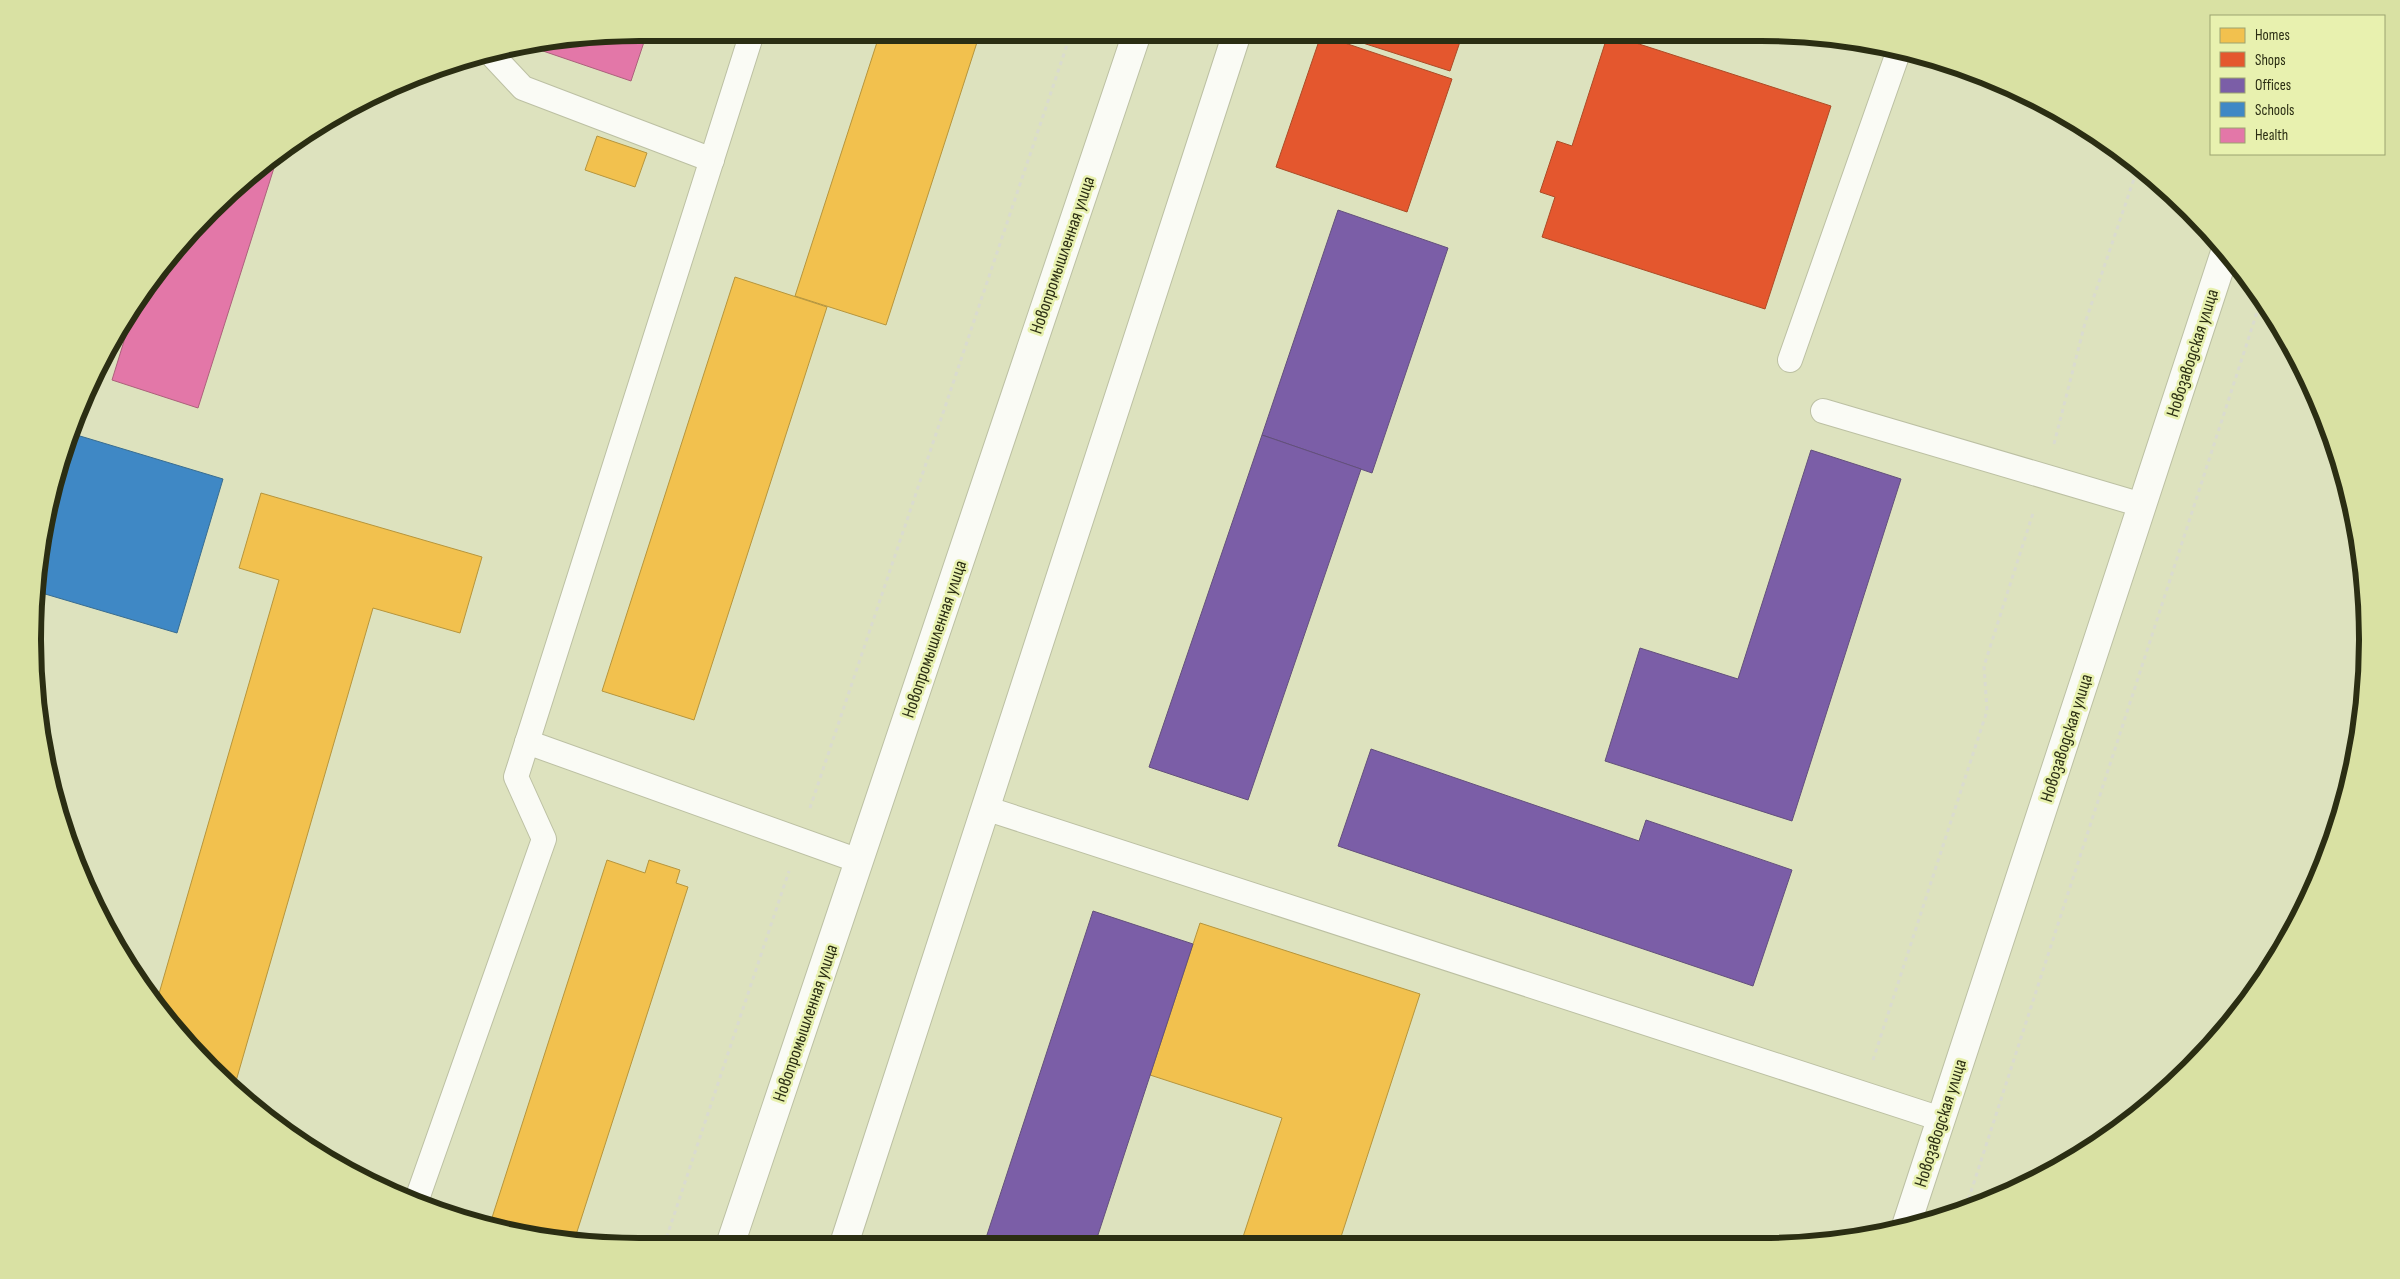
<svg xmlns="http://www.w3.org/2000/svg" width="2400" height="1279" font-family="'Sofia Sans Condensed',sans-serif">
  <style>
    .homes { fill: #f2c14e; stroke: #b6953c }
    .shops { fill: #e4572e; stroke: #ac4b26 }
    .offices { fill: #7b5ea7; stroke: #63507b }
    .schools { fill: #3f88c5; stroke: #396d90 }
    .health { fill: #e377a8; stroke: #ac617b }
    .lines { fill: none; stroke-linecap: round; stroke-linejoin: round }
    .lane-casing { stroke: #bcc0a3; stroke-width: 26 }
    .secondary-casing { stroke: #bcc0a3; stroke-width: 30 }
    .primary-casing { stroke: #bcc0a3; stroke-width: 30 }
    .path { stroke: #dadbcf; stroke-width: 3; stroke-dasharray: 4 4; stroke-linecap: butt }
    .lane { stroke: #fafbf5; stroke-width: 24 }
    .secondary { stroke: #fafbf5; stroke-width: 28 }
    .primary { stroke: #fafbf5; stroke-width: 28 }
    .labels { text-anchor: middle; stroke-width: 5; stroke-linejoin: round; paint-order: stroke }
    .street-label { font-size: 18px; fill: #2b2e13; stroke: #e8f1af }
    .rim { fill: none; stroke: #2b2e13; stroke-width: 6 }
  </style>
  <rect width="100%" height="100%" fill="#dde2be"/>
  <g class="homes">
    <path d="M 880,33 L 980,33 L 886,325 L 795,296 Z"/>
    <path d="M 597,136 L 647,153 L 635,187 L 585,170 Z"/>
    <path d="M 735,277 L 827,307 L 694,720 L 602,691 Z"/>
    <path d="M 261,493 L 482,557 L 460,633 L 373,608 L 234,1088 L 183,1040 L 156,1004 L 279,580 L 239,568 Z"/>
    <path d="M 607,860 L 645,873 L 649,860 L 680,870 L 676,883 L 688,887 L 574,1241 L 489,1227 Z"/>
    <path d="M 1200,923 L 1420,994 L 1339,1243 L 1251,1243 L 1242,1240 L 1282,1118 L 1150,1075 Z"/>
  </g>
  <g class="shops">
    <path d="M 1342,33 L 1463,33 L 1450,71 L 1341,36 Z"/>
    <path d="M 1608,34 L 1831,106 L 1765,309 L 1542,237 L 1555,197 L 1540,192 L 1557,141 L 1572,146 Z"/>
    <path d="M 1321,35 L 1452,79 L 1407,212 L 1276,167 Z"/>
  </g>
  <g class="offices">
    <path d="M 1338,210 L 1448,248 L 1372,473 L 1262,435 Z"/>
    <path d="M 1262,435 L 1361,469 L 1248,800 L 1149,767 Z"/>
    <path d="M 1811,450 L 1901,479 L 1792,821 L 1605,761 L 1640,648 L 1738,679 Z"/>
    <path d="M 1371,749 L 1639,841 L 1646,820 L 1792,870 L 1753,986 L 1338,846 Z"/>
    <path d="M 1093,911 L 1193,944 L 1095,1244 L 984,1244 Z"/>
    <path d="M 959,1237 L 980,1244 L 957,1244 Z"/>
  </g>
  <path class="schools" d="M 70,433 L 223,479 L 177,633 L 35,591 L 53,483 Z"/>
  <g class="health">
    <path d="M 647,33 L 631,81 L 540,50 L 543,42 Z"/>
    <path d="M 279,152 L 198,408 L 112,380 L 137,299 L 183,239 Z"/>
  </g>
  <g class="lines">
    <g class="lane-casing">
      <g id="lane">
        <path d="M 495,51 L 494,57 L 523,88 L 712,160"/>
        <path d="M 1790,360 L 1899,50"/>
        <path d="M 1823,411 L 2142,505"/>
        <path d="M 527,742 L 859,861"/>
        <path d="M 985,808 L 1941,1119"/>
        <path d="M 417,1199 L 544,839 L 516,777 L 752,33"/>
      </g>
    </g>
    <g class="secondary-casing">
      <g id="secondary">
        <path d="M 844,1244 L 1237,33"/>
        <path d="M 730,1245 L 1137,33"/>
      </g>
    </g>
    <g class="primary-casing">
      <path id="primary" d="M 1907,1223 L 2225,252"/>
    </g>
    <g class="path">
      <path d="M 2054,444 L 2085,323 L 2138,167"/>
      <path d="M 810,808 L 1071,33"/>
      <path d="M 1873,1060 L 1987,711 L 1984,666 L 2034,510"/>
      <path d="M 1966,1207 L 2261,300"/>
      <path d="M 664,1245 L 789,871"/>
    </g>
    <use href="#lane" class="lane"/>
    <use href="#secondary" class="secondary"/>
    <use href="#primary" class="primary"/>
  </g>
  <g class="labels">
    <g class="street-label">
      <text transform="translate(1062 255) rotate(-71)" y="6">Новопромышленная улица</text>
      <text transform="translate(2192 353) rotate(-72)" y="6">Новозаводская улица</text>
      <text transform="translate(934 639) rotate(-71)" y="6">Новопромышленная улица</text>
      <text transform="translate(2066 738) rotate(-72)" y="6">Новозаводская улица</text>
      <text transform="translate(805 1023) rotate(-71)" y="6">Новопромышленная улица</text>
      <text transform="translate(1940 1123) rotate(-72)" y="6">Новозаводская улица</text>
    </g>
  </g>
  <path d="M0 0H2400V1279H0ZM639 41H1761A598 598 0 0 1 2359 639V640A598 598 0 0 1 1761 1238H639A598 598 0 0 1 41 640V639A598 598 0 0 1 639 41Z" fill="#d9e1a3" fill-rule="evenodd"/>
  <path class="rim" d="M639 41H1761A598 598 0 0 1 2359 639V640A598 598 0 0 1 1761 1238H639A598 598 0 0 1 41 640V639A598 598 0 0 1 639 41Z"/>
  <rect x="2210" y="15" width="175" height="140" fill="#e8f1af" stroke="#9ca371"/>
  <rect x="2220" y="28" width="25" height="15" fill="#f2c14e" stroke="#9ca371"/>
  <text x="2255" y="40" font-size="15" fill="#2b2e13">Homes</text>
  <rect x="2220" y="52" width="25" height="15" fill="#e4572e" stroke="#9ca371"/>
  <text x="2255" y="65" font-size="15" fill="#2b2e13">Shops</text>
  <rect x="2220" y="78" width="25" height="15" fill="#7b5ea7" stroke="#9ca371"/>
  <text x="2255" y="90" font-size="15" fill="#2b2e13">Offices</text>
  <rect x="2220" y="102" width="25" height="15" fill="#3f88c5" stroke="#9ca371"/>
  <text x="2255" y="115" font-size="15" fill="#2b2e13">Schools</text>
  <rect x="2220" y="128" width="25" height="15" fill="#e377a8" stroke="#9ca371"/>
  <text x="2255" y="140" font-size="15" fill="#2b2e13">Health</text>
</svg>
